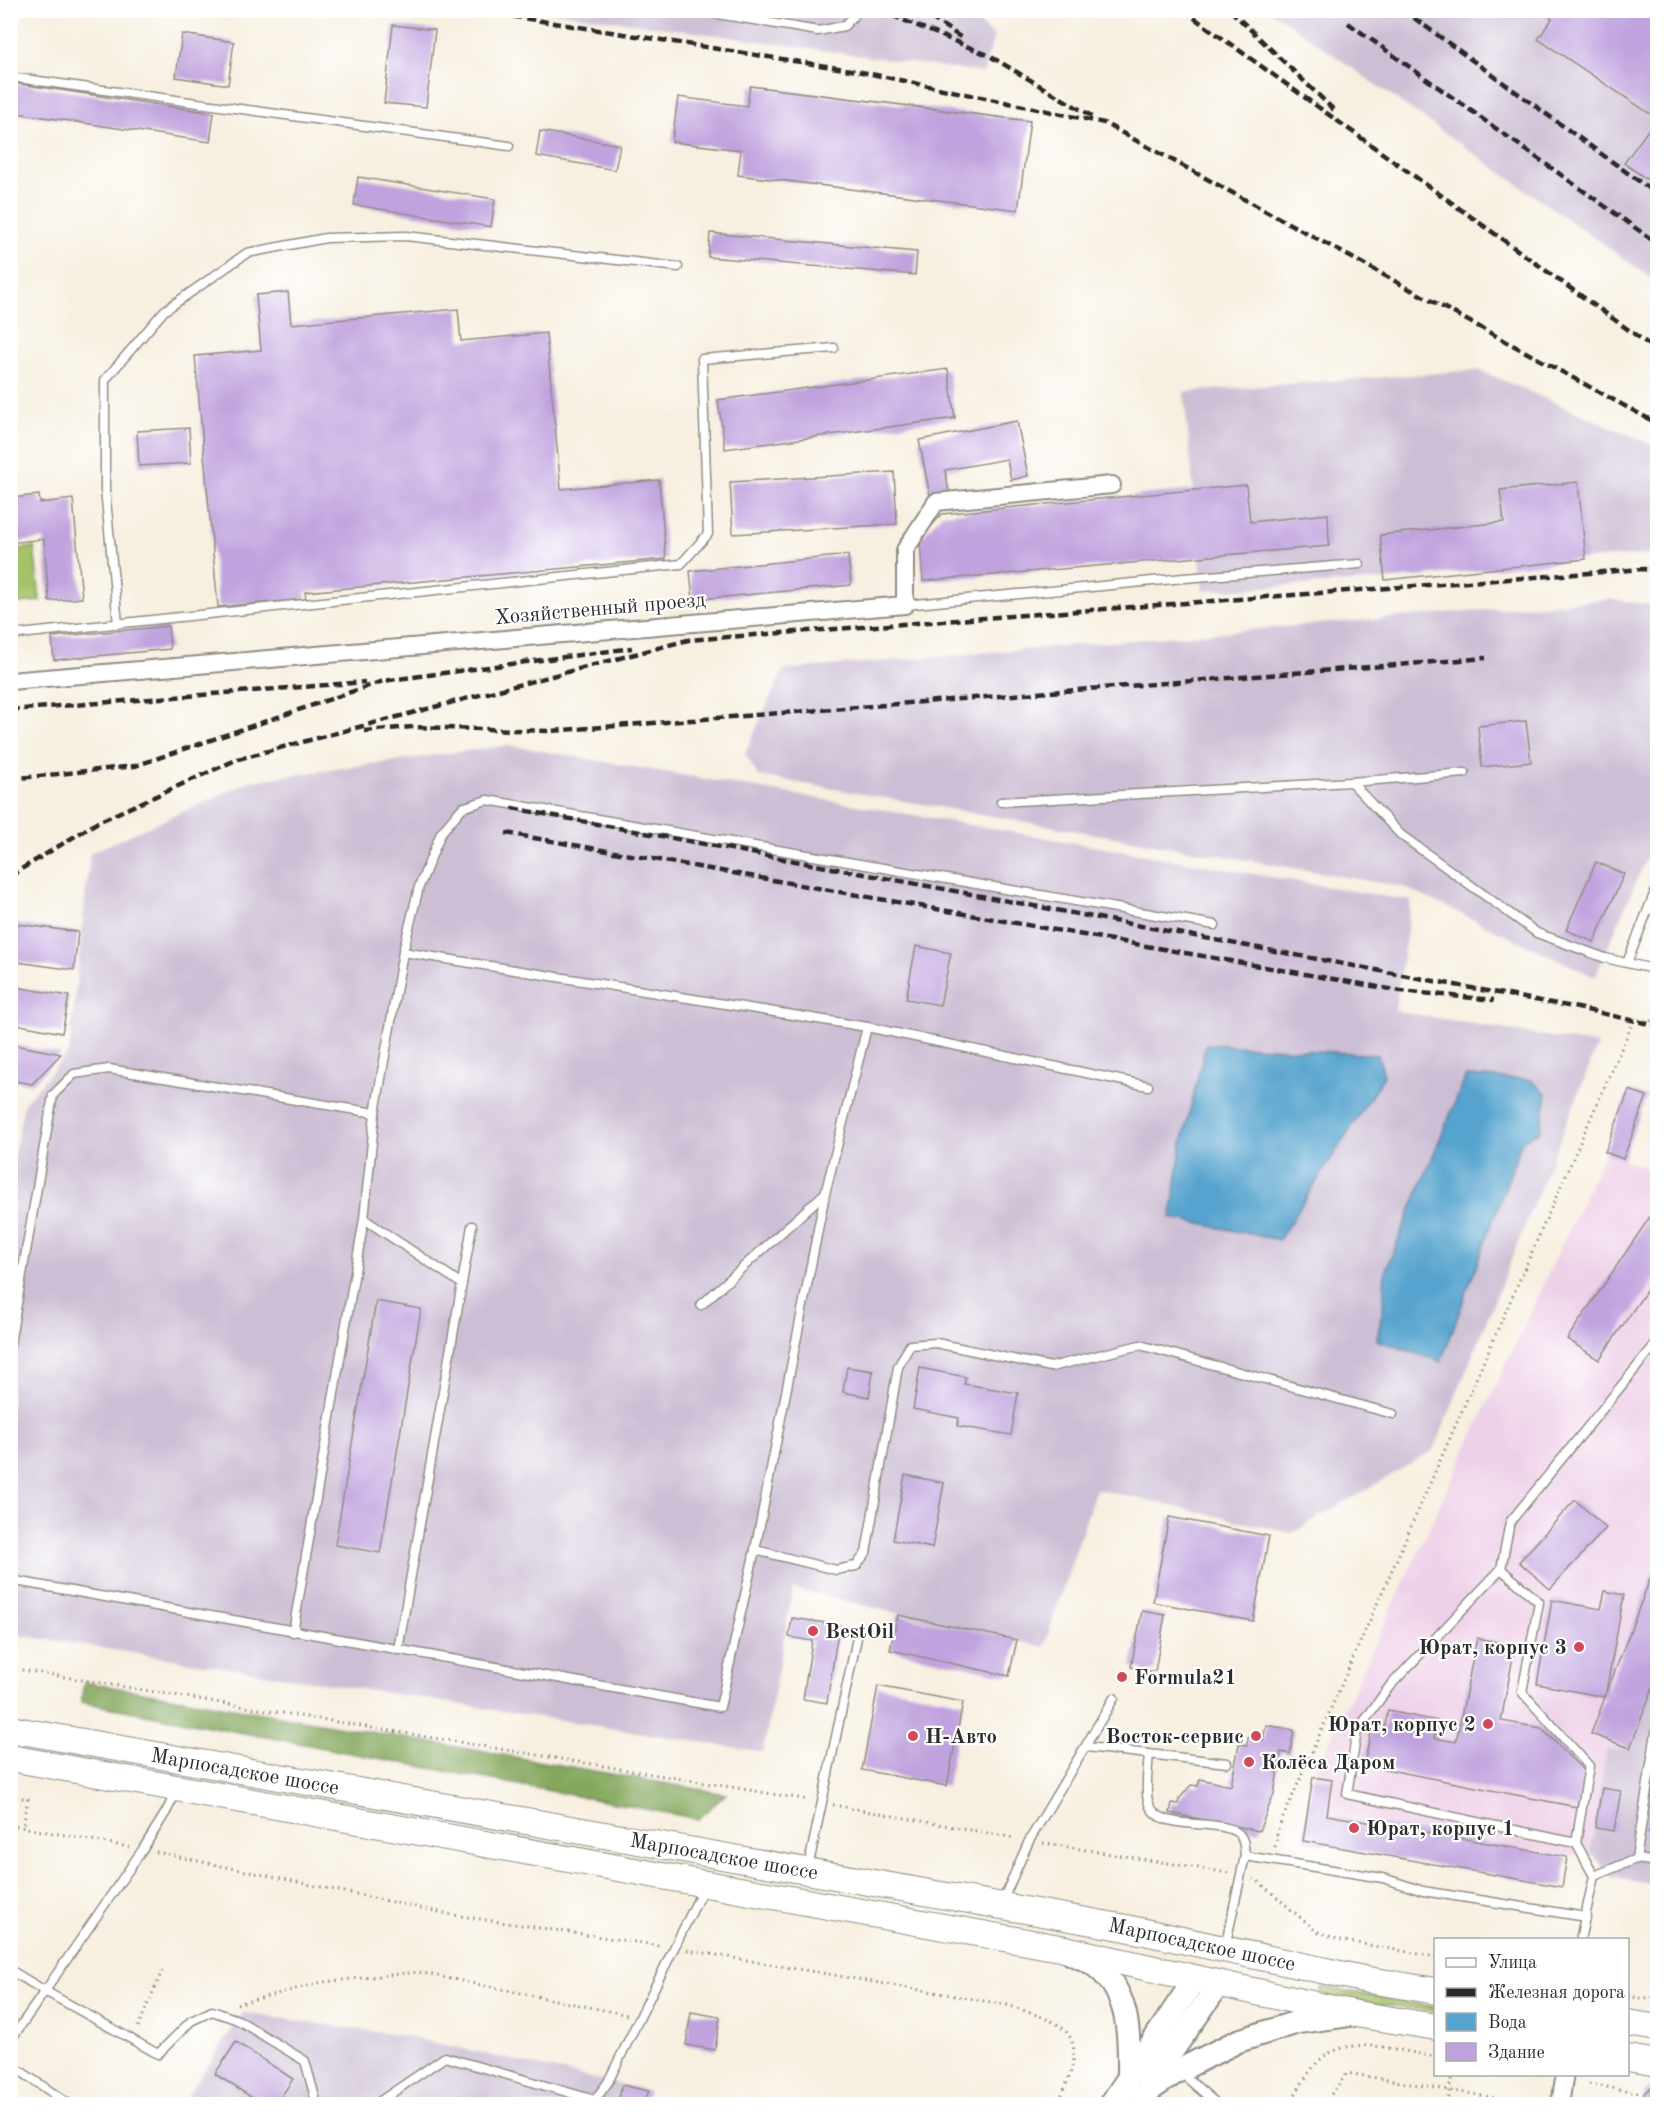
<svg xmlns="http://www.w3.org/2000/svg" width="1668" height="2115" font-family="'Old Standard TT',serif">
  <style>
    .built { fill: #eed0e8 }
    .industrial { fill: #ccbed4 }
    .green { fill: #a5c269; stroke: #68764a; stroke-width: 1.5 }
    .forest { fill: #84a85d; stroke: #586a44; stroke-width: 1.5 }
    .water { fill: #55a3ce; stroke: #40677c; stroke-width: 1.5 }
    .building { fill: #c0a2de }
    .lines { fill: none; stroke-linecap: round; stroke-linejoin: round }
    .service-casing { stroke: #918d85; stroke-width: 11 }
    .minor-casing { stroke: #918d85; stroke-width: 20 }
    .secondary-casing { stroke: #918d85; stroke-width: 26 }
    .primary-casing { stroke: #918d85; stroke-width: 28 }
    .path { stroke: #918d85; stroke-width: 3; stroke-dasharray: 1.5 4.5; stroke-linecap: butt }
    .service { stroke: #fff; stroke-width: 8 }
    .minor { stroke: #fff; stroke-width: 16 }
    .secondary { stroke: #fff; stroke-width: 22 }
    .primary { stroke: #fff; stroke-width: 26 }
    .rail { stroke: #2b2b2b; stroke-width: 4.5; stroke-dasharray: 9 4.5; stroke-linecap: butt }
    .poi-dot { fill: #d1495b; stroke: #fff; stroke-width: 2 }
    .labels { text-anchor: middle; stroke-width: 4.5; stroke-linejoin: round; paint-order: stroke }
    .street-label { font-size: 21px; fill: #2b2b2b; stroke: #fff }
    .poi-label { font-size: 21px; font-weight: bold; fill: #2b2b2b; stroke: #fff; text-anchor: start }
  </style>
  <rect width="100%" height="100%" fill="#fff"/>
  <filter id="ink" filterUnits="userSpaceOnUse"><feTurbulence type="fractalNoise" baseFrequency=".0167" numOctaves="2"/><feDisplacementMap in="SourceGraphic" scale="12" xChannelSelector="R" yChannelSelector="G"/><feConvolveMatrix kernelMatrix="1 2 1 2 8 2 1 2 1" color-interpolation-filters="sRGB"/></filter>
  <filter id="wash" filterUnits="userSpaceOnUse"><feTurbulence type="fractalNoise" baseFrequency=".008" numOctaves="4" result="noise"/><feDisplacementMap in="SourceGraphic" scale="24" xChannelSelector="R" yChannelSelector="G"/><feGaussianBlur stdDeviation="1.35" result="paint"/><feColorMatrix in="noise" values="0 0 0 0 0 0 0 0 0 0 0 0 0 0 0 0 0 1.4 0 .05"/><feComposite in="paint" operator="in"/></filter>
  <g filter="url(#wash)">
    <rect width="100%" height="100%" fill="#f7efdf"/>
    <path class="built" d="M 1605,1152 L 1657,1172 L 1657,1558 L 1591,1734 L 1630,1748 L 1606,1751 L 1590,1853 L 1567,1856 L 1327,1815 L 1332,1780 L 1313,1777 Z"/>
    <g class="industrial">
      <path d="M 546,11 L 966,11 L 994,36 L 983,73 Z"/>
      <path d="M 1271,11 L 1657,11 L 1657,282 Z"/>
      <path d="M 1479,370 L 1657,447 L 1657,554 L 1586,559 L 1385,580 L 1203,591 L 1184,392 Z"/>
      <path d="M 1610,599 L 1657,606 L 1657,860 L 1647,856 L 1595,977 L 1404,887 L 758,776 L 745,753 L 783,670 Z"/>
      <path d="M 508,745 L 1411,901 L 1395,1011 L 1598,1045 L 1434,1450 L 1292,1533 L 1096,1489 L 1044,1647 L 793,1589 L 763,1752 L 11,1634 L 11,1170 L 24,1103 L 69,1052 L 90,853 L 251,781 Z"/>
      <path d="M 1657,1674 L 1657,1885 L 1614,1878 L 1590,1853 L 1606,1751 L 1630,1748 Z"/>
      <path d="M 243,2013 L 405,2036 L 649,2091 L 643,2104 L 182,2104 Z"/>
    </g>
    <g class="green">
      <path d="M 34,547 L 40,601 L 11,604 L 11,550 Z"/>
      <path d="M 1322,1987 L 1435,2007 L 1435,2012 L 1320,1995 Z"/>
    </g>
    <path class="forest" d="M 84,1682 L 726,1794 L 698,1819 L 81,1702 Z"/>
    <g class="water">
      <path d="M 1206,1044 L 1378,1055 L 1384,1076 L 1279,1240 L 1171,1218 L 1182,1143 Z"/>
      <path d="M 1466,1076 L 1531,1080 L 1547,1095 L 1540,1131 L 1522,1141 L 1441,1362 L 1377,1340 L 1383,1308 L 1385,1272 Z"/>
    </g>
    <g id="blocks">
      <g class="building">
        <path d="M 1541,10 L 1658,10 L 1658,119 L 1538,39 L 1552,19 Z"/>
        <path d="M 393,25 L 435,30 L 426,107 L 384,103 Z"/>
        <path d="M 182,34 L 234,42 L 228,85 L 176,77 Z"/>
        <path d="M 13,83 L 214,113 L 210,142 L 10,112 Z"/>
        <path d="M 750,86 L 1030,121 L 1018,210 L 738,175 L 741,150 L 672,142 L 678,97 L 747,106 Z"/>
        <path d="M 1648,130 L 1658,138 L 1658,187 L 1624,163 Z"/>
        <path d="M 540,131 L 620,145 L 615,170 L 536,156 Z"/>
        <path d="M 358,177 L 495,199 L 491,227 L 354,205 Z"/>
        <path d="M 710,233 L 917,252 L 915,275 L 708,257 Z"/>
        <path d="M 288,292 L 291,324 L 458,309 L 461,341 L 546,333 L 561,489 L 659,480 L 666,559 L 305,592 L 306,599 L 218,607 L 195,356 L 261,350 L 256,295 Z"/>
        <path d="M 948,369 L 955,418 L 725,449 L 718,400 Z"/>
        <path d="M 1017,421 L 1028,476 L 1011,480 L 1007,459 L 945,470 L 949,492 L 930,496 L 919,440 Z"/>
        <path d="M 189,428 L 191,463 L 139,466 L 137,431 Z"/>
        <path d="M 894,472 L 897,524 L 733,534 L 730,482 Z"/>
        <path d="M 1578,482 L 1586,559 L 1385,580 L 1380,535 L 1504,522 L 1500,490 Z"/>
        <path d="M 1246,485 L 1250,522 L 1328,514 L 1329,546 L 923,581 L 920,539 L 942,514 Z"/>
        <path d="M 39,495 L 40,503 L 73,499 L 82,598 L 49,601 L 44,539 L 10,543 L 10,498 Z"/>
        <path d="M 848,555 L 851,585 L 693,600 L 690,571 Z"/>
        <path d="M 168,626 L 170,649 L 54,660 L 52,637 Z"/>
        <path d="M 1526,721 L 1531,762 L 1482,767 L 1478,726 Z"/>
        <path d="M 1596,862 L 1624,874 L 1594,942 L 1566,930 Z"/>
        <path d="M 10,923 L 78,932 L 74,970 L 10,961 Z"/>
        <path d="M 916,946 L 951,953 L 940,1005 L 906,999 Z"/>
        <path d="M 10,986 L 69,996 L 62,1033 L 10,1023 Z"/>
        <path d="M 10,1044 L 61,1054 L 32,1084 L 10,1080 Z"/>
        <path d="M 1629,1090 L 1647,1096 L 1623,1159 L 1605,1152 Z"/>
        <path d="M 1658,1205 L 1658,1274 L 1599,1360 L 1567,1339 Z"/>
        <path d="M 376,1301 L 421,1309 L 380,1553 L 335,1545 Z"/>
        <path d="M 847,1367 L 873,1371 L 869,1397 L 843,1392 Z"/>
        <path d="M 920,1368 L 966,1377 L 964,1384 L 1018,1393 L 1011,1435 L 957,1426 L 959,1418 L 913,1409 Z"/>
        <path d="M 905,1475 L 944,1483 L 932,1548 L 893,1540 Z"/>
        <path d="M 1575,1500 L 1606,1528 L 1550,1589 L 1519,1562 Z"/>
        <path d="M 1169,1517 L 1269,1536 L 1253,1621 L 1153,1602 Z"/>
        <path d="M 1658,1558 L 1658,1674 L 1630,1748 L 1591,1734 Z"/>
        <path d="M 1605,1591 L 1624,1595 L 1605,1697 L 1537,1684 L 1552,1600 L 1601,1609 Z"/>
        <path d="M 1142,1611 L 1165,1615 L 1155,1671 L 1150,1671 L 1149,1675 L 1142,1674 L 1143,1669 L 1131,1667 Z"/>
        <path d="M 898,1615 L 1017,1640 L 1009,1676 L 890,1650 Z"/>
        <path d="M 792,1618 L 839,1625 L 827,1703 L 803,1699 L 812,1641 L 789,1637 Z"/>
        <path d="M 1477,1638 L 1515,1646 L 1501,1721 L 1541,1728 L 1584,1771 L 1577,1807 L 1364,1765 L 1372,1727 L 1384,1730 L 1388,1711 L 1438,1721 L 1434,1738 L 1456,1742 Z"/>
        <path d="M 878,1686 L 963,1702 L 947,1786 L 862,1770 Z"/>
        <path d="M 1266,1725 L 1294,1730 L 1290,1754 L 1281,1752 L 1274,1794 L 1259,1831 L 1170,1813 L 1172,1803 L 1178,1804 L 1179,1799 L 1191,1785 L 1198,1786 L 1200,1779 L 1231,1786 L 1239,1744 L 1247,1745 L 1248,1737 L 1263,1740 Z"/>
        <path d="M 1313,1777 L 1332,1780 L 1327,1815 L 1567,1857 L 1562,1887 L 1303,1841 Z"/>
        <path d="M 1602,1788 L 1621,1791 L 1614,1831 L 1595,1828 Z"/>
        <path d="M 1649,1797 L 1658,1798 L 1658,1834 L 1643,1831 Z"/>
        <path d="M 691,2012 L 720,2017 L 715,2050 L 686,2045 Z"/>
        <path d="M 236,2042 L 293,2079 L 276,2104 L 262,2104 L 215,2074 Z"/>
        <path d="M 622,2085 L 649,2091 L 643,2104 L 618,2103 Z"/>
        <path d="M 1654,2085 L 1658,2085 L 1658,2104 L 1642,2104 L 1644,2093 Z"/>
      </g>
    </g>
  </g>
  <g filter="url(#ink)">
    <use href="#blocks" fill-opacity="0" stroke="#918d85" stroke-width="1.5"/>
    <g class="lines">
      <g class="service-casing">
        <g id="service">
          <path d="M 694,10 L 818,31 L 844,26 L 859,10"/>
          <path d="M 10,77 L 509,146"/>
          <path d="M 905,605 L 1184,578 L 1360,564"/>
          <path d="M 118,624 L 105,489 L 105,380 L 164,311 L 247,253 L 326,238 L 406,236 L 678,267"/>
          <path d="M 10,635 L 681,564 L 708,534 L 702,359 L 834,348"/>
          <path d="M 1351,782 L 1401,835 L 1537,933 L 1605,958 L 1658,970"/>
          <path d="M 1001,802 L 1351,782 L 1465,773"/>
          <path d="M 10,909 L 12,908"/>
          <path d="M 403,952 L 867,1027 L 1148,1086"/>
          <path d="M 1627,963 L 1658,884"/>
          <path d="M 364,1219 L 462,1284"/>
          <path d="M 701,1305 L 824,1194"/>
          <path d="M 10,1344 L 53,1095 L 74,1074 L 109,1069 L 375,1113"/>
          <path d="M 755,1550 L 836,1570 L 856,1566 L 866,1553 L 898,1367 L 910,1345 L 936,1343 L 1051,1367 L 1140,1345 L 1393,1414"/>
          <path d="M 1501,1569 L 1539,1602 L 1522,1692 L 1589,1766 L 1576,1843"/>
          <path d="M 10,1580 L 720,1707 L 755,1550 L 825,1194 L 867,1027"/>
          <path d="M 293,1632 L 364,1219 L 375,1113 L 403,952 L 419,887 L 441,833 L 462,808 L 487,800 L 1215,925"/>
          <path d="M 398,1650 L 472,1226"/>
          <path d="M 1087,1747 L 1227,1763"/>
          <path d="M 1149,1754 C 1148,1767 1145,1789 1148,1801 C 1156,1835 1219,1816 1239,1834 C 1245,1840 1244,1849 1245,1856"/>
          <path d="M 1636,1859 L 1658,1720"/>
          <path d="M 808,1868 L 858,1633"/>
          <path d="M 1594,1876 L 1576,1843 L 1347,1794 L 1357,1731 L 1389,1687 L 1501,1569 L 1510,1522 L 1658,1341"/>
          <path d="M 1002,1902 L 1029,1841 L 1114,1698"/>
          <path d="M 1580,1940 L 1594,1876 L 1636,1859 L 1658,1862"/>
          <path d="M 1225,1947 L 1245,1856 L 1383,1878 L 1423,1891 L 1586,1917"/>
          <path d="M 10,1970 L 45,1991 L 143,1849 L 166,1812 L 176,1792"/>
          <path d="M 10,2041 L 45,1991 L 158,2054 L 191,2021 L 212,2011 L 238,2020 L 305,2061 L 316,2101 L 313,2104"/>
          <path d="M 10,2064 L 69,2104"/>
          <path d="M 1181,2073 L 1217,2104"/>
          <path d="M 376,2104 L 445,2057 L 595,2100 L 608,2082 L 704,1887"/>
        </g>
      </g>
      <g class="minor-casing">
        <g id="minor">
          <path d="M 10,681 L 905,605 L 905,550 L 936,502 L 1112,485"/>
          <path d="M 1560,2104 L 1565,2074"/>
        </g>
      </g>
      <g class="secondary-casing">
        <g id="secondary">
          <path d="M 1072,1954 C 1079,1957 1087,1960 1093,1964 C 1131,1991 1129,2036 1129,2078"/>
          <path d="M 1149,2084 L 1219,1984"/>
          <path d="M 1141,2096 L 1178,2071 L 1238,2041 L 1298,2022 L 1349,2015"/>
          <path d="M 1111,2104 L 1195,1979"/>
        </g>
      </g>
      <g class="primary-casing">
        <g id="primary">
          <path d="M 10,1729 L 1126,1928 L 1363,1979 L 1436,1991"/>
          <path d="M 10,1758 L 1060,1948 L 1356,2014 L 1436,2027"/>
          <path d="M 1628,2023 L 1658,2028"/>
          <path d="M 1628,2058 L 1658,2063"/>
        </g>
      </g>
      <g class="path">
        <path d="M 10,1668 L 809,1800"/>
        <path d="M 10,1796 L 28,1799 L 23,1827"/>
        <path d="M 833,1805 L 1015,1838"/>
        <path d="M 10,1825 L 129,1847"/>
        <path d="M 1043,1843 L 1229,1873"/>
        <path d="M 1275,1847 L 1278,1829 L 1633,1022 L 1636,1020 L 1658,1021"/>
        <path d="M 156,1852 L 453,1915 L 662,1946"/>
        <path d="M 1253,1879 L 1258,1881 L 1316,1931 L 1340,1940 L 1436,1957"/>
        <path d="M 687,1950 L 1008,2005 C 1024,2011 1043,2016 1057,2024 C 1088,2043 1069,2080 1057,2104"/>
        <path d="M 1628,1996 L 1645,1999 L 1658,1997"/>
        <path d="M 237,2004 L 323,1982 L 418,1972 L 628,2015"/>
        <path d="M 138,2027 L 162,1971"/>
        <path d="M 1538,2074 L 1544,2075"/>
        <path d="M 1589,2084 L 1637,2092 L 1639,2094 L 1638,2104"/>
        <path d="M 1289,2104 C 1297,2092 1305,2077 1315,2065 C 1343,2031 1398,2051 1436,2057"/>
        <path d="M 1324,2104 L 1347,2073 L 1520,2102"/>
        <path d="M 1447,2104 L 1452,2074"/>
        <path d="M 1648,2104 C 1646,2097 1650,2092 1658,2090"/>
      </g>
      <use href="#service" class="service"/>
      <use href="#minor" class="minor"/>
      <use href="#secondary" class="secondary"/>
      <use href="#primary" class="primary"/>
      <g class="rail">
        <path d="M 472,10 L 857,71 L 1104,123 L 1658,424"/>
        <path d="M 879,10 L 988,55 L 1093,117"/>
        <path d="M 919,10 L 962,38"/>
        <path d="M 1183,10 L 1658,351"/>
        <path d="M 1230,10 L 1334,110"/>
        <path d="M 1403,10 L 1658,195"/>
        <path d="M 1348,23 L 1658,244"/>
        <path d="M 10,710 L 365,682"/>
        <path d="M 364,731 L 412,727 L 551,731 L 1486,658"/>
        <path d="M 10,779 L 135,766 L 383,681 L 632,648"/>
        <path d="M 512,808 L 1578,1008 L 1658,1026"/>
        <path d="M 506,833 L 1401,991 L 1494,1000"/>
        <path d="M 10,876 L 98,822 L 238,759 L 688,640 L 1644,569 L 1658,570"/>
      </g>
    </g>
  </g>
  <g class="poi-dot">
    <circle cx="813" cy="1631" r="6"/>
    <circle cx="1579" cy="1647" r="6"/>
    <circle cx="1122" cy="1677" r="6"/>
    <circle cx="1488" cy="1724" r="6"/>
    <circle cx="913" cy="1736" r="6"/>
    <circle cx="1256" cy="1736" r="6"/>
    <circle cx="1249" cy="1762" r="6"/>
    <circle cx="1354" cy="1828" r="6"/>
  </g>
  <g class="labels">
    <g class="street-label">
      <text transform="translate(600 608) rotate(-5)" y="7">Хозяйственный проезд</text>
      <text transform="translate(245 1771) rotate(10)" y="7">Марпосадское шоссе</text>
      <text transform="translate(724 1856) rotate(10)" y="7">Марпосадское шоссе</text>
      <text transform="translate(1202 1944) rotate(12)" y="7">Марпосадское шоссе</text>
    </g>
    <g class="poi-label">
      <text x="825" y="1638">BestOil</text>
      <text x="1567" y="1654" text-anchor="end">Юрат, корпус 3</text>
      <text x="1134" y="1684">Formula21</text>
      <text x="1476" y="1731" text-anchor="end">Юрат, корпус 2</text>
      <text x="925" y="1743">Н-Авто</text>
      <text x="1244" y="1743" text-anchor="end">Восток-сервис</text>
      <text x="1261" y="1769">Колёса Даром</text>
      <text x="1366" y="1835">Юрат, корпус 1</text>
    </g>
  </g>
  <rect width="1668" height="2115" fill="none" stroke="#fff" stroke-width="36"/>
  <rect x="1434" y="1938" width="195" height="138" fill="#ffffff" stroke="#aaaaaa" stroke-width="1.5"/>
  <rect x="1446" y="1958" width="30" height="9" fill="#ffffff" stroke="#aaaaaa" stroke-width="1.5"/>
  <text x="1488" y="1968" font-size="18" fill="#2b2b2b">Улица</text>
  <rect x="1446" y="1988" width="30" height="9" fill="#2b2b2b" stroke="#aaaaaa" stroke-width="1.5"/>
  <text x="1488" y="1998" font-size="18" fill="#2b2b2b">Железная дорога</text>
  <rect x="1446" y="2013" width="30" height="18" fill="#55a3ce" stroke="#aaaaaa" stroke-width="1.5"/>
  <text x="1488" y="2028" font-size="18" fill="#2b2b2b">Вода</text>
  <rect x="1446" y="2043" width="30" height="18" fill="#c0a2de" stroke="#aaaaaa" stroke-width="1.5"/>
  <text x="1488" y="2058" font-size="18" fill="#2b2b2b">Здание</text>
</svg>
